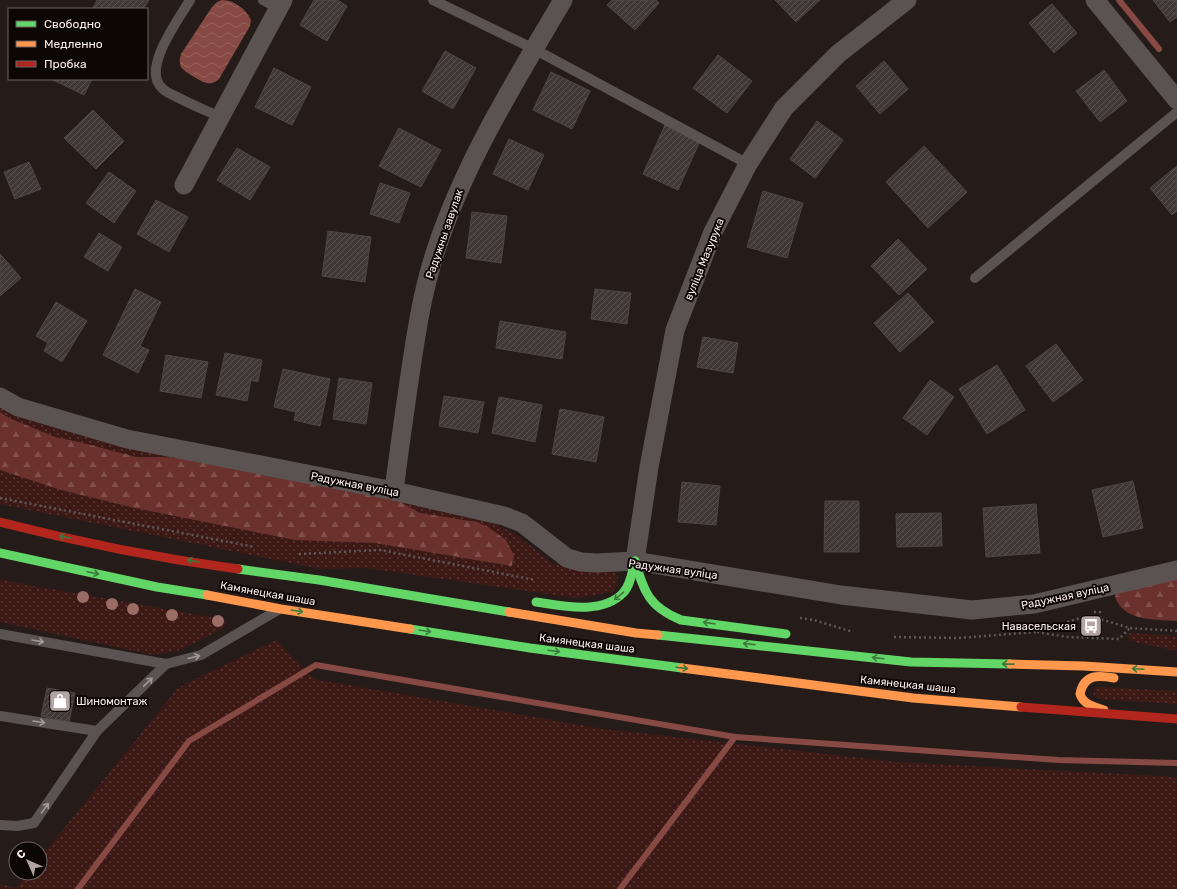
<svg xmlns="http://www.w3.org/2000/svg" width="1177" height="889" font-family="Rubik,sans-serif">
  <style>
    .grass { fill: url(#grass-dots) }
    .forest { fill: url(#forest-firs) }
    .water { fill: url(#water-waves) }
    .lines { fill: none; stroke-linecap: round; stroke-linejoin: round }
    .stream { stroke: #874943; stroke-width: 6 }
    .building { fill: url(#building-hatch); stroke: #4e4645 }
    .path { stroke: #605857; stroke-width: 2.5; stroke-dasharray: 2 3; stroke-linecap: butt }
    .lane { stroke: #5b5352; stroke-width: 10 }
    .street { stroke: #5b5352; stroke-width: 19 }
    .fast { stroke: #63d668; stroke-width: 9 }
    .slow { stroke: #ff974d; stroke-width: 9 }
    .jam { stroke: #b3261e; stroke-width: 9 }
    .tree { fill: #9b6b65 }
    .oneway { stroke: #3c783b }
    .oneway2 { stroke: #a39998 }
    .labels { text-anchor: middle; stroke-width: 4; stroke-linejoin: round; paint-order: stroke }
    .street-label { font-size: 11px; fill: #fceeed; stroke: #0c0605 }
    .poi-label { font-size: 11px; fill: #fceeed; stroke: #0c0605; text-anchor: end }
  </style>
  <defs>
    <pattern id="grass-dots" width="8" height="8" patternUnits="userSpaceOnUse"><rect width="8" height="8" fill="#3d1916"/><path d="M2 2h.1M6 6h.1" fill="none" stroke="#5a3b38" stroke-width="1.8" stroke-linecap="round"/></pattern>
    <pattern id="forest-firs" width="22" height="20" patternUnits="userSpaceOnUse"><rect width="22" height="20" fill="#6b322d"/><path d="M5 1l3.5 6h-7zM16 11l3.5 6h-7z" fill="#81504c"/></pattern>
    <pattern id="water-waves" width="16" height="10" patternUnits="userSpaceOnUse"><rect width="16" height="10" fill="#874943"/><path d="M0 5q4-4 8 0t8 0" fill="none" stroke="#99645e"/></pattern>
    <pattern id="building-hatch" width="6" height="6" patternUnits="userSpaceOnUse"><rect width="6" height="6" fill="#403836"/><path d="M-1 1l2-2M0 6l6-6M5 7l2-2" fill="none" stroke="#5c5553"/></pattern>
  </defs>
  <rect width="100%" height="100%" fill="#251c1a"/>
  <g class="grass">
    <path d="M 0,407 L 32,421 L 109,443 L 245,464 L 493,523 L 517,535 L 553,564 L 576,568 L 613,567 C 620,578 619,581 613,592 L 576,598 L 367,568 L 320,569 L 0,504 Z"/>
    <path d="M 0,579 L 12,582 L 227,620 L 224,628 L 178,651 L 153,655 L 0,622 Z"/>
    <path d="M 1130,633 L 1177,636 L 1177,651 L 1129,641 L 1128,637 Z"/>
    <path d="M 276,640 L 314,679 L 604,729 L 897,762 L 1177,777 L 1177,889 L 0,889 L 0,884 L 16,888 L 28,873 L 40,873 L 40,858 L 178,688 Z"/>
    <path d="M 1098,687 L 1177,691 L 1177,704 L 1101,699 L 1094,695 L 1093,689 Z"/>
  </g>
  <g class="forest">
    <path d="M 0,412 L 9,418 L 55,437 L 83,443 L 136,457 L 164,457 L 196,459 L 395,499 L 420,513 L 477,522 L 488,527 L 506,540 L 514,555 L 512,566 L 375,543 L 295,540 L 135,508 L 61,490 L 0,470 Z"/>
    <path d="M 1177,577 L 1177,621 C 1155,619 1124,622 1115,597 L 1117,590 Z"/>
  </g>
  <path class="water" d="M 222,0 C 234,0 246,9 251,20 L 250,26 L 219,79 C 209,88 201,81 191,75 C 188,73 183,70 181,67 C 179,62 180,58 181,54 L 212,7 L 217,2 Z"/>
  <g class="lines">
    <g class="stream">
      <path d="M 1119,0 L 1159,49"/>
      <path d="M 78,889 L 189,741 L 316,665 L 735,737 L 1058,760 L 1177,763"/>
      <path d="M 620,889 L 735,737"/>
    </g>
  </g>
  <g class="building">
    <path d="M 97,0 L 149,0 L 143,9 L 94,9 L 93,8 Z"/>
    <path d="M 314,0 L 337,0 L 347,6 L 327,41 L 300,25 Z"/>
    <path d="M 612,0 L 656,0 L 659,3 L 635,30 L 607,5 Z"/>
    <path d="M 775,0 L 820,0 L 796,22 Z"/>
    <path d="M 1153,0 L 1177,0 L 1177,17 L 1170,22 Z"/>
    <path d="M 1052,4 L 1077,33 L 1054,53 L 1029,23 Z"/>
    <path d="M 445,51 L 476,68 L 453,109 L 422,91 Z"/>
    <path d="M 718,55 L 752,81 L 727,113 L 693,88 Z"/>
    <path d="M 884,61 L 908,89 L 880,114 L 856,86 Z"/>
    <path d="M 274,68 L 311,87 L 292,125 L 255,107 Z"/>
    <path d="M 1104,70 L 1127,101 L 1100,122 L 1076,91 Z"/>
    <path d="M 551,72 L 590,91 L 572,129 L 533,110 Z"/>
    <path d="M 51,79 L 92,79 L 84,95 Z"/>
    <path d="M 93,110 L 124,141 L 96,169 L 64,138 Z"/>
    <path d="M 817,121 L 843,140 L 815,178 L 790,159 Z"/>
    <path d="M 665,125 L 700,141 L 678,190 L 643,174 Z"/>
    <path d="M 399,128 L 441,150 L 421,187 L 379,166 Z"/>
    <path d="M 509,139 L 544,155 L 528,190 L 493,174 Z"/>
    <path d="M 924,146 L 967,192 L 928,228 L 886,182 Z"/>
    <path d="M 237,148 L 270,167 L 250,200 L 217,180 Z"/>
    <path d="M 29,162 L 41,189 L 15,199 L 4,172 Z"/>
    <path d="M 1177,166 L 1177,211 L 1172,215 L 1150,188 Z"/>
    <path d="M 109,172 L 136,191 L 114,223 L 86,203 Z"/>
    <path d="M 380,183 L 410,193 L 399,223 L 370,214 Z"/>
    <path d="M 763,191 L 803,203 L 787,258 L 747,247 Z"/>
    <path d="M 156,200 L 188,217 L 169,252 L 137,234 Z"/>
    <path d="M 472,212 L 507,216 L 501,263 L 466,258 Z"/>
    <path d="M 328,231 L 371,237 L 365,282 L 322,276 Z"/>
    <path d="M 99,233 L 122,247 L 108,271 L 84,257 Z"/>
    <path d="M 898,239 L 927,269 L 899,295 L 871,266 Z"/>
    <path d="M 0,254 L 21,278 L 0,296 Z"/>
    <path d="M 135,289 L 161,302 L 140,346 L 149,350 L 138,373 L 103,355 Z"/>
    <path d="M 595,289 L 631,293 L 627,324 L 591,319 Z"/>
    <path d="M 908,293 L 934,322 L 900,352 L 874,323 Z"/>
    <path d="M 56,302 L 87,321 L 62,362 L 44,351 L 48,343 L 36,336 Z"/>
    <path d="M 500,321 L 566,332 L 562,359 L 496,348 Z"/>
    <path d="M 703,337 L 738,343 L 733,373 L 697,367 Z"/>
    <path d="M 1056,344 L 1083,380 L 1053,402 L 1026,366 Z"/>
    <path d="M 225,353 L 262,360 L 258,382 L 251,380 L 247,401 L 216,395 Z"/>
    <path d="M 166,355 L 208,362 L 201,398 L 160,391 Z"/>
    <path d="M 997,365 L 1025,410 L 987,434 L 959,389 Z"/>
    <path d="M 283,369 L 330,379 L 320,426 L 294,420 L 296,412 L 274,407 Z"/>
    <path d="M 339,378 L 372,383 L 366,424 L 333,419 Z"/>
    <path d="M 930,380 L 954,397 L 927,435 L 903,418 Z"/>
    <path d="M 444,396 L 484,402 L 478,433 L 439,426 Z"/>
    <path d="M 499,397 L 542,405 L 535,442 L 492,433 Z"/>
    <path d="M 560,409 L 604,417 L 596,462 L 552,454 Z"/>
    <path d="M 1133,481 L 1143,528 L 1103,537 L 1092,490 Z"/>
    <path d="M 682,482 L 720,486 L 716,525 L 678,522 Z"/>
    <path d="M 825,501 L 859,501 L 859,552 L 824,552 Z"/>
    <path d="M 1036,504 L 1040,553 L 986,557 L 983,508 Z"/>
    <path d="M 941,513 L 942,546 L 897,547 L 896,514 Z"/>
    <path d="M 47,688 L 75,693 L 69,722 L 41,716 Z"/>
  </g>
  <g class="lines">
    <g class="path">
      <path d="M 0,498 L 255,547"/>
      <path d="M 299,554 L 380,550 L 535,580"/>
      <path d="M 1094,612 L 1100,612 L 1100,619"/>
      <path d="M 800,618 L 814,620 L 853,632"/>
      <path d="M 1037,632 L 1067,637 L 1119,639 L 1130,628"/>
      <path d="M 894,637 L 959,638 L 1036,632 L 1080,618 L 1100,619 L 1130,628 L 1177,631"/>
    </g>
    <g class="lane">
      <path d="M 190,0 C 179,19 141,69 162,88 C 165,92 171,94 175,96 C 190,104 205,110 220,117"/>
      <path d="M 263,0 L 278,8"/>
      <path d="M 433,0 L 534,49 L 748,164"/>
      <path d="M 975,278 L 1177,112"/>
      <path d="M 0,634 L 166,664 L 201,655 L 278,610"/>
      <path d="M 0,716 L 97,731 L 166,664"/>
      <path d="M 0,825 L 17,826 L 34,823 L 97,731"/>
    </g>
    <g class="street">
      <path d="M 1095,0 L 1177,100"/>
      <path d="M 184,185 L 283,0"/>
      <path d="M 0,397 L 18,407 L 127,439 L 394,491 L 504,516 L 522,523 L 567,558 L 581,562 L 597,563 L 635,561 L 841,595 L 972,610 L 1034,604 L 1177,570"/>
      <path d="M 394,491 C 399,450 405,409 411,368 C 417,328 423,289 436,250 C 465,161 516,80 563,0"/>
      <path d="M 635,561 L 649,467 L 675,330 L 713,232 L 748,164 L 784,108 L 838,54 L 907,0"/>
    </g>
    <g class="fast">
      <path d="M 0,553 L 157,587 L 207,595"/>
      <path d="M 635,561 C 644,592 649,607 681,620 L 786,634"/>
      <path d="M 238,569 L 319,580 L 509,612"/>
      <path d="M 536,602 C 563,606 602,615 623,593 C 631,585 632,571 635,561"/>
      <path d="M 410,629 L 530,648 L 682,668"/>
      <path d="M 658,635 L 911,662 L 1010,664"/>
    </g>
    <g class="slow">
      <path d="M 207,595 L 281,609 L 410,629"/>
      <path d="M 509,612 L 636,633 L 658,635"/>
      <path d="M 1010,664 L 1084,666 L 1177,672"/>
      <path d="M 682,668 L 913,698 L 1021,707"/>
      <path d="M 1104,710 C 1094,707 1083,704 1080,694 C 1084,674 1098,675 1114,678"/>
    </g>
    <g class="jam">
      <path d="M 0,522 C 78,542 158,558 238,569"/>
      <path d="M 1021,707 L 1177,719"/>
    </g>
  </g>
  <g class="tree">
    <circle cx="83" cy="597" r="6"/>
    <circle cx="112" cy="604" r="6"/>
    <circle cx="133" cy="609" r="6"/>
    <circle cx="172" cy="615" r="6"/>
    <circle cx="218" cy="621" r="6"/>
  </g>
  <defs><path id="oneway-shaft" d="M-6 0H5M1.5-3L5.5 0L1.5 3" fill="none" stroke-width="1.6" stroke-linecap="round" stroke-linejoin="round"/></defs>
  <g class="oneway">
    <use href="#oneway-shaft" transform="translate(65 537) rotate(-169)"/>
    <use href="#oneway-shaft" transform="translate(193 561) rotate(-170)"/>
    <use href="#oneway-shaft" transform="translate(93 573) rotate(12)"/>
    <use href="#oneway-shaft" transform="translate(619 596) rotate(140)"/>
    <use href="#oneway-shaft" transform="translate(297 611) rotate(9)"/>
    <use href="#oneway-shaft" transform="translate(709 623) rotate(-172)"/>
    <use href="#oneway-shaft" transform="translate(425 631) rotate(9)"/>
    <use href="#oneway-shaft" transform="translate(749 644) rotate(-174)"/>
    <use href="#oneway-shaft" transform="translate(554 651) rotate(7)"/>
    <use href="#oneway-shaft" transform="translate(878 658) rotate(-173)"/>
    <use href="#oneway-shaft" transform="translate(1008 664) rotate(-179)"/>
    <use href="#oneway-shaft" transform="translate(682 668) rotate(7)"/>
    <use href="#oneway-shaft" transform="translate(1138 669) rotate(-177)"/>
  </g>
  <g class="oneway2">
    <use href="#oneway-shaft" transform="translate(38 641) rotate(10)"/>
    <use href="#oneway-shaft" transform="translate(194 657) rotate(-14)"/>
    <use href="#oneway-shaft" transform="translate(148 682) rotate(-44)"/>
    <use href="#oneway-shaft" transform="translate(39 722) rotate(9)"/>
    <use href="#oneway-shaft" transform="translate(45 808) rotate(-54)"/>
  </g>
  <defs>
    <g id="bus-square" transform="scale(1.15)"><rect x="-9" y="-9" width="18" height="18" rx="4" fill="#b1a4a3" stroke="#0c0605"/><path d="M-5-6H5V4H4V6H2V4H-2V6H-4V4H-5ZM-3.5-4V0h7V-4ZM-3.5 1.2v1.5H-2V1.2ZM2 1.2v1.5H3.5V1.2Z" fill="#fff"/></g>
    <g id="shop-square" transform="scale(1.15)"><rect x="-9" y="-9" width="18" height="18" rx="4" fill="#b1a4a3" stroke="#0c0605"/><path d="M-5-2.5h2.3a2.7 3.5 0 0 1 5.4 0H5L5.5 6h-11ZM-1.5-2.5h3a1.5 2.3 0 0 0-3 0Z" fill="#fff"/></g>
  </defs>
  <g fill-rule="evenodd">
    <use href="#bus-square" x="1091" y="626"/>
    <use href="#shop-square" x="60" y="701"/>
  </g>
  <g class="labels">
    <g class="street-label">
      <text transform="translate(444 234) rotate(-71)" y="4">Радужны завулак</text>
      <text transform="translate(704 259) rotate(-68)" y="4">вуліца Мазурука</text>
      <text transform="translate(355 484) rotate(11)" y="4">Радужная вуліца</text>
      <text transform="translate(673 569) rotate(8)" y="4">Радужная вуліца</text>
      <text transform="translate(268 593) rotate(10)" y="4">Камянецкая шаша</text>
      <text transform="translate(1065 596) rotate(-12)" y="4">Радужная вуліца</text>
      <text transform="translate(587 643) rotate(7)" y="4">Камянецкая шаша</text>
      <text transform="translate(908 684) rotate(6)" y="4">Камянецкая шаша</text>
    </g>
    <g class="poi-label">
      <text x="1076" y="630">Навасельская</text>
      <text x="76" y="705" text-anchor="start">Шиномонтаж</text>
    </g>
  </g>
  <rect x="8" y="8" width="140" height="72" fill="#0c0605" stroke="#6c6362"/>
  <rect x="16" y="21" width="20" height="6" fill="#63d668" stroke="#6c6362"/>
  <text x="44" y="28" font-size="12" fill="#fceeed">Свободно</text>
  <rect x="16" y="41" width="20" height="6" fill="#ff974d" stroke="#6c6362"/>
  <text x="44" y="48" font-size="12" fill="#fceeed">Медленно</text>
  <rect x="16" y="61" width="20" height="6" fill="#b3261e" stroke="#6c6362"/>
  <text x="44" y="68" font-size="12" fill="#fceeed">Пробка</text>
  <g transform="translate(28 861) rotate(315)"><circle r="19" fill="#0c0605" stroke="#6c6362"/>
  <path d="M0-3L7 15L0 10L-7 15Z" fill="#b1a4a3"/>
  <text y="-6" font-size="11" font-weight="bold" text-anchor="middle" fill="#fceeed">С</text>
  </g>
</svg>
